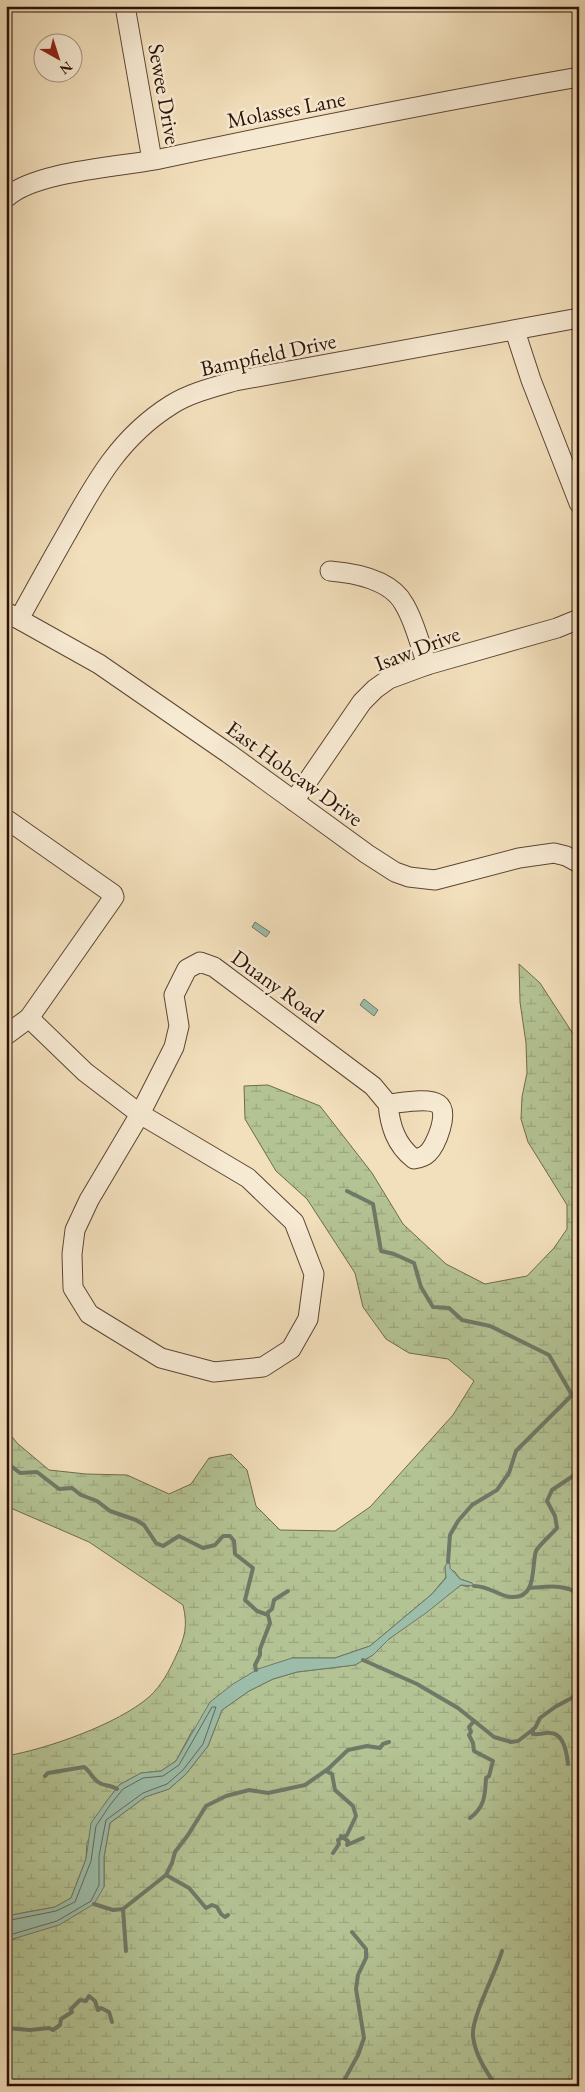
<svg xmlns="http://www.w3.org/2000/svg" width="585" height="2092" font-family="'EB Garamond',serif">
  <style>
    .wetland { fill: url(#wetland-marsh); stroke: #706a4d }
    .water { fill: #9cbdaa; stroke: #6f7968 }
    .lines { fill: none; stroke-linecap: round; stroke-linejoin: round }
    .shore { stroke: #646858; stroke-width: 1 }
    .stream { stroke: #6f7968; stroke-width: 4 }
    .minor-casing { stroke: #5d4533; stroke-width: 21 }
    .minor { stroke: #f7ead3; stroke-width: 19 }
    .labels { text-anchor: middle; stroke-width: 5; stroke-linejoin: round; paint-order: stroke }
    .street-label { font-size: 22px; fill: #2b1206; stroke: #f7ead3 }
  </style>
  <defs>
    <pattern id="wetland-marsh" width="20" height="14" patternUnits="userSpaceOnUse" patternTransform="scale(1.25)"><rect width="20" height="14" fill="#b4c394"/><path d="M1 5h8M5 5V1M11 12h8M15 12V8" fill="none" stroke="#9ba67e"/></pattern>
  </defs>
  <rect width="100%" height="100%" fill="#f2dfbb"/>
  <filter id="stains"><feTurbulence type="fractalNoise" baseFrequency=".004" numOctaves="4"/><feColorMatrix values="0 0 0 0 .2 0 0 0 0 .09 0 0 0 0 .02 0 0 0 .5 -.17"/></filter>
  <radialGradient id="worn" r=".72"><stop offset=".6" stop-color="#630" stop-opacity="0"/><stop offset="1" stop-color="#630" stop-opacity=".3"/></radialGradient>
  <path class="wetland" d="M 519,964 L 540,983 L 579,1043 L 579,2086 L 6,2086 L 6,1941 L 11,1941 L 104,1887 L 104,1857 L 110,1823 L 145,1797 L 169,1789 L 186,1774 L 208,1746 L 222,1710 L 249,1691 L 273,1679 L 297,1672 L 355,1665 L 373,1655 L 389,1639 L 461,1585 L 468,1587 L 472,1583 L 460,1579 L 455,1572 L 445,1566 L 446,1577 L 432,1594 L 370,1646 L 335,1658 L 292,1658 L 192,1731 L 176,1761 L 161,1771 L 141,1773 L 119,1785 L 106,1802 L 87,1843 L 86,1859 L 71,1898 L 55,1907 L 6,1916 L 6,1756 C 47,1749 118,1724 149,1697 C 162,1685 169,1671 176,1656 C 185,1637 188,1626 183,1605 L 89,1542 L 6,1506 L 6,1429 L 17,1443 L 49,1470 L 86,1474 L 127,1475 L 169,1494 L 191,1484 L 209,1458 L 231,1454 L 247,1470 L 256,1506 L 280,1530 L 335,1531 L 370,1507 L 453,1415 L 474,1381 L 448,1359 L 409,1353 L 386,1339 L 363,1307 L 355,1273 L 307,1199 L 276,1171 L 245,1119 L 244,1086 L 268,1085 L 320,1106 L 372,1173 L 403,1224 L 446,1264 L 485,1284 L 527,1276 L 554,1248 L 567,1229 L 567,1205 L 528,1142 L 521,1119 L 522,1097 L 527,1073 L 526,1043 L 520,1002 Z"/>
  <g class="water">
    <path d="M 255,922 L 270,932 L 266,937 L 252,927 Z"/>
    <path d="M 364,999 L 378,1010 L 374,1016 L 360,1005 Z"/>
    <path d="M 448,1562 L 450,1563 L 450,1568 L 460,1579 L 472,1583 L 474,1586 L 461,1585 L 426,1613 L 389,1639 L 373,1655 L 355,1665 L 297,1672 L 273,1679 L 249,1691 L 222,1710 L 208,1746 L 186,1774 L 169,1789 L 145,1797 L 110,1823 L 104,1857 L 104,1887 L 94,1904 L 59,1925 L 6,1941 L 6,1916 L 55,1907 L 71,1898 L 86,1859 L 91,1823 L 106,1802 L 119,1785 L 141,1773 L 161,1771 L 176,1761 L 210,1702 L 233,1684 L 258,1669 L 292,1658 L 335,1658 L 370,1646 L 432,1594 L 446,1578 L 445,1566 Z"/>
  </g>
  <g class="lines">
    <path class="shore" d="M 6,1921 L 56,1911 L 75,1902 L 91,1861 L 96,1826 L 110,1805 L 123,1789 L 143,1778 L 163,1776 L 179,1765 L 212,1707 L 216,1707 L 203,1744 L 183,1770 L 167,1784 L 143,1793 L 106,1820 L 99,1856 L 99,1885 L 91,1901 L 57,1921 L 6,1936"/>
    <g class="stream">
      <path d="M 347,1191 L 373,1204 L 381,1251 L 394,1254 L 414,1263 L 421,1287 L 433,1307 L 449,1308 L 462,1320 L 490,1326 L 549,1355 L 572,1395"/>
      <path d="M 6,1462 L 20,1473 L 37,1472 L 59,1489 L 72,1488 L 81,1495 L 97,1501 L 110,1511 L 136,1520 L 144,1525 L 156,1543 L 163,1546 L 179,1536 L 203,1548 L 215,1545 L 223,1536 L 230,1536 L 234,1541 L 235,1554 L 253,1568 L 245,1600 L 257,1611 L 268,1615 L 270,1623 L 260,1649 L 260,1655 L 255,1665 L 256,1670"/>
      <path d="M 448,1562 L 450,1535 L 458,1521 L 472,1505 L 497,1490 L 509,1473 L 516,1451 L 579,1388"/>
      <path d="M 474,1586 C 489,1586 499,1596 511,1597 C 538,1599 531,1566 536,1551 C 539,1545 552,1534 557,1528 L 555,1516 L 547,1501 L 552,1490 L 579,1472"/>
      <path d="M 529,1588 C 545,1587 567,1583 579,1595"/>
      <path d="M 266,1614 L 272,1609 L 274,1600 L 288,1591"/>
      <path d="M 363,1660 L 417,1684 L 458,1708 L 494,1737 L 511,1742 L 518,1741 L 535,1728 L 540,1718 L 555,1707 L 579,1694"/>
      <path d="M 533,1729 L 533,1734 C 540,1735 545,1732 550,1733 C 564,1733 567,1754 568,1764"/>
      <path d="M 326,1771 L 332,1774 L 335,1790 L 353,1806 L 356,1816 L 347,1835 L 338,1840 L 339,1844 L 333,1853"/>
      <path d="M 45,1776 L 48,1773 L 84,1767 C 90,1771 92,1778 98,1782 C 103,1786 111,1785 117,1789"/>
      <path d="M 470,1818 C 485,1807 485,1795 486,1778 L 489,1776 L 493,1761 L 474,1751 L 473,1743 L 469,1735 L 471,1732 L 469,1727 L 474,1721"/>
      <path d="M 341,1836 L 348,1841 L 347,1845 L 363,1838"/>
      <path d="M 166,1875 L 189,1888 L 206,1908 L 212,1905 L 217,1907 L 221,1914 L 225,1917 L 228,1915"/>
      <path d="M 94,1904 L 113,1910 L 123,1909 L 166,1875 L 172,1863 L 175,1852 L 188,1835 L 206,1806 L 226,1796 L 249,1790 L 268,1793 L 305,1785 L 328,1769 L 348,1750 L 367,1746 L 380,1748 L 383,1744 L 389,1742"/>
      <path d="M 123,1909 L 126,1951"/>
      <path d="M 6,2028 L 30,2030 L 49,2028 L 53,2030 L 60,2025 L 61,2019 L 72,2012 L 71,2009 L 80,2000 L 86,2001 L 89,1996 L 95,2001 L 98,2010 L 101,2008 L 109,2012 L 112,2022"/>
      <path d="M 341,2086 L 358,2055 L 364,2038 L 356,1989 L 358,1975 L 366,1958 L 366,1949 L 352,1932"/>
      <path d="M 496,2086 C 486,2071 475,2055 473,2036 C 471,2018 496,1972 502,1951"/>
    </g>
    <g class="minor-casing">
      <g id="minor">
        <path d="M 125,6 L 152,160"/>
        <path d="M 6,198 C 33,172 116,167 155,160 C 296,130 437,102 579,77"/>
        <path d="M 515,331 L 531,380 L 579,503"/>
        <path d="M 330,571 C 355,573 391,580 404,604 C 415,622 420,645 427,665"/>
        <path d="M 6,612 L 99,664 L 228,753 L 367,854 L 395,872 L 409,877 L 435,880 L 519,858 L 554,853 L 566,856 L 579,863"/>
        <path d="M 19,619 C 35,590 51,561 67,533 C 96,481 120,437 171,405 C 190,393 214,387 235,381 L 579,318"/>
        <path d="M 294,801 L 362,702 L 375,689 L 389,679 L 427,665 L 557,628 L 579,619"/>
        <path d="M 6,819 L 113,894 L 114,897 L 29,1018 L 6,1035"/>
        <path d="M 29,1018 L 85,1072 L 140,1114 L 248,1178 L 294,1222 L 314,1274 L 308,1319 L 291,1349 L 263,1367 L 214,1372 L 161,1358 L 89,1314 L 73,1288 L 72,1254 L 75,1230 L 89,1200 L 140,1114 L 174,1047 L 179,1026 L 174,995 L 187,969 L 200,962 L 214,967 L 373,1086 L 388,1104 C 400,1103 428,1097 438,1104 C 450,1112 436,1145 428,1153 C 424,1157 420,1158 414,1159 C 396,1145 390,1126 388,1104"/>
      </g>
    </g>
    <use href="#minor" class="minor"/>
  </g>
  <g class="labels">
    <g class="street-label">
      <text transform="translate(165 94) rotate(80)" y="8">Sewee Drive</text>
      <text transform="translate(286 109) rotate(-11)" y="8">Molasses Lane</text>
      <text transform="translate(268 354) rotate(-12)" y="8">Bampfield Drive</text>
      <text transform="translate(417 648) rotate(-21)" y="8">Isaw Drive</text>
      <text transform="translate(295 773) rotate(36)" y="8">East Hobcaw Drive</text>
      <text transform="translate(278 986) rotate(36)" y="8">Duany Road</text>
    </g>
  </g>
  <rect width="585" height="2092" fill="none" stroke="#f2dfbb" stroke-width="25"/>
  <rect x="8" y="8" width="570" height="2077" fill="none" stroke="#2b1206" stroke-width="2.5"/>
  <rect x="12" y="12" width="560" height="2067" fill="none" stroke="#2b1206"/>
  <g transform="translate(58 58) rotate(141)"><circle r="24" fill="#f7ead3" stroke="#a59481"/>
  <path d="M0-4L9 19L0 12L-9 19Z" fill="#8f2418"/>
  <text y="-8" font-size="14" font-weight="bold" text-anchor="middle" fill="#2b1206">N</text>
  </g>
  <rect width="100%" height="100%" filter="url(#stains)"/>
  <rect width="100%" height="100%" fill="url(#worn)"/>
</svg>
